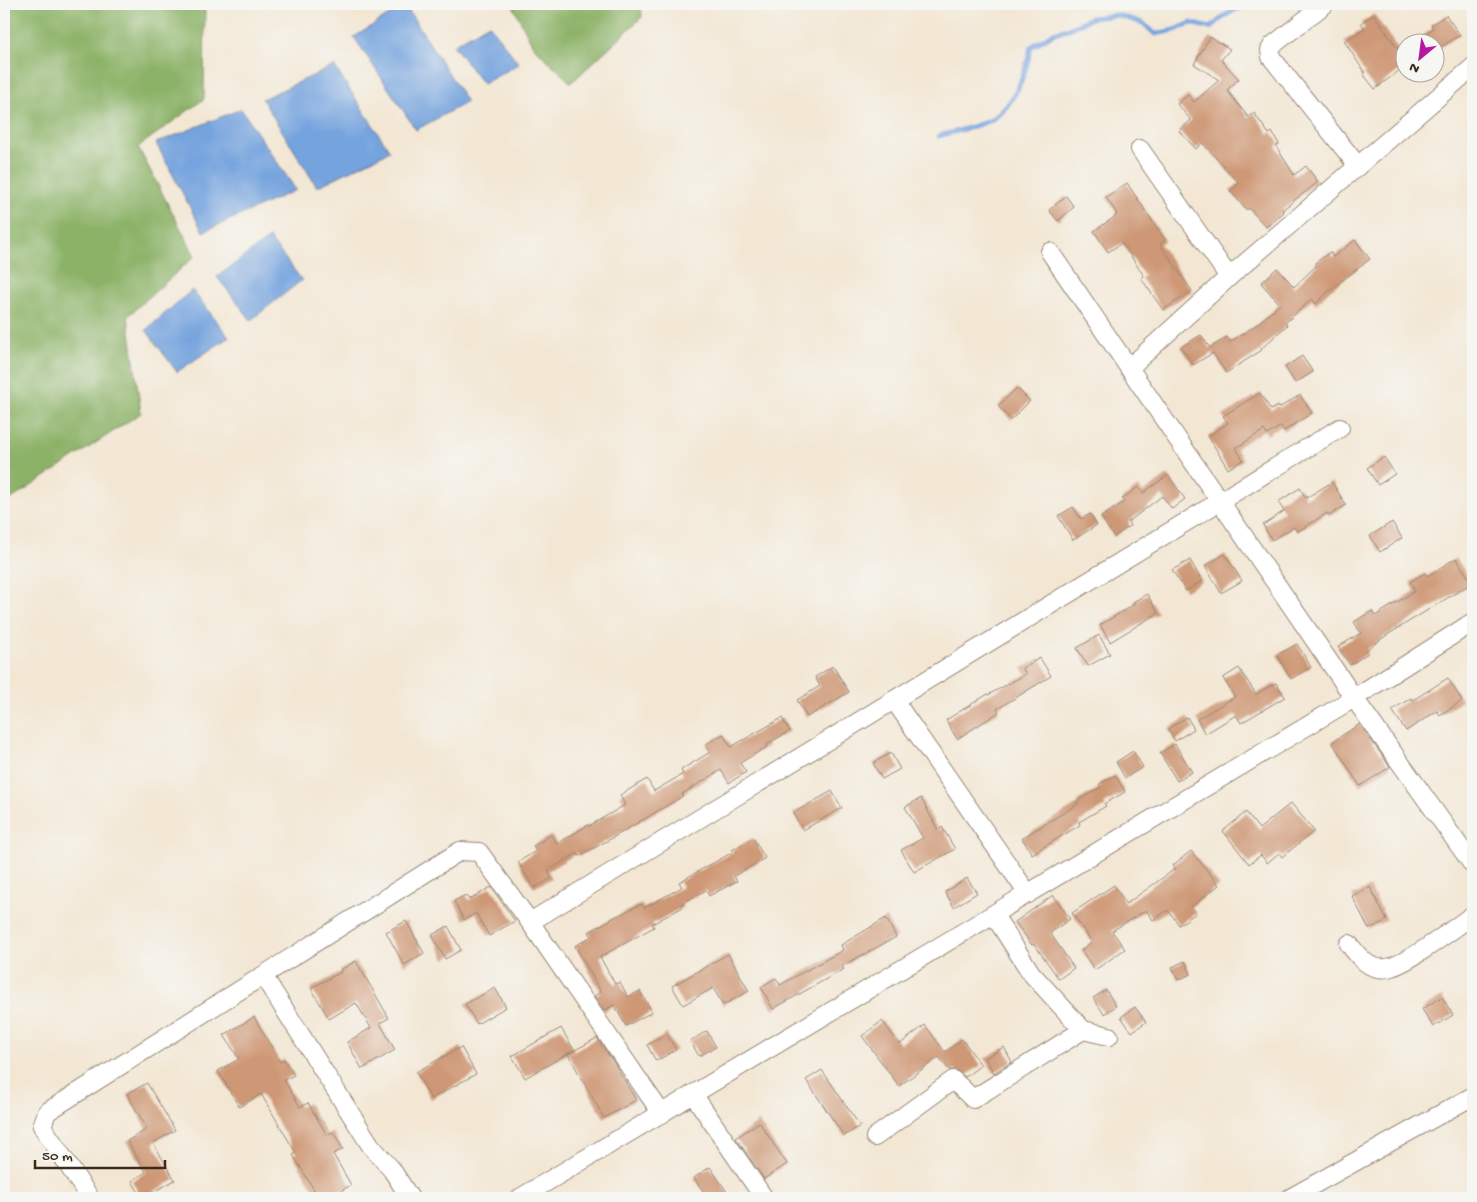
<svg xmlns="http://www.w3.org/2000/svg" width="1477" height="1202" font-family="'Gochi Hand',sans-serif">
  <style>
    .forest { fill: #8cb268; stroke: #646e43 }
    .water { fill: #74a3de; stroke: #58667e }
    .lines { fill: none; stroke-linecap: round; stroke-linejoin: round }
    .stream { stroke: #74a3de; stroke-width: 5 }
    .building { fill: #ce9775 }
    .minor-casing { stroke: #978879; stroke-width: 20 }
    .minor { stroke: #fff; stroke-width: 18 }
  </style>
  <rect width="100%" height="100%" fill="#f6f6f2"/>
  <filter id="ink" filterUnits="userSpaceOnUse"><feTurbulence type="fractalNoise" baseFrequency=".02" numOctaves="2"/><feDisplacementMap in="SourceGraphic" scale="10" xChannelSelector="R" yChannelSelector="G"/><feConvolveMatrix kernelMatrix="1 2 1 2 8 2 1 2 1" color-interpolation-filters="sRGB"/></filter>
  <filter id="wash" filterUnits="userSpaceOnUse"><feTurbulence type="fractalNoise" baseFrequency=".0096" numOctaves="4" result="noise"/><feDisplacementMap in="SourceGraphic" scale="20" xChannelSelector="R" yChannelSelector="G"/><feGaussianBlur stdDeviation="1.12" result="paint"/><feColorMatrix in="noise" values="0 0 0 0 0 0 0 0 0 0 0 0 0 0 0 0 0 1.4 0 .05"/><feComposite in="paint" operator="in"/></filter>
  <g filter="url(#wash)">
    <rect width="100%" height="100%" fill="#f3e7d4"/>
    <g class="forest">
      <path d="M 4,4 L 205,4 L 204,99 L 138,147 L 195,256 L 128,316 L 141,413 L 4,504 Z"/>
      <path d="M 512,4 L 641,4 L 642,17 L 571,83 L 533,46 Z"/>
    </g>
    <g class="water">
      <path d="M 405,5 L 467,102 L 416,130 L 354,37 Z"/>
      <path d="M 489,24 L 519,64 L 483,84 L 453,45 Z"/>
      <path d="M 334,66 L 390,151 L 317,187 L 262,99 Z"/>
      <path d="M 241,109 L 296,190 L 203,232 L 156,143 Z"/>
      <path d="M 269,238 L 302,280 L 251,320 L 217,277 Z"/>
      <path d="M 192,290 L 229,337 L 177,372 L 146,330 Z"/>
    </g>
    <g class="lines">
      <path class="stream" d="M 939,136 C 952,132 984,125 994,118 C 1016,103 1026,71 1031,47 L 1054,33 L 1071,28 L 1091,18 L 1117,15 L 1143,23 L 1155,34 L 1175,30 L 1191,23 L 1210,28 C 1230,11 1235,7 1262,4"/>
    </g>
    <g id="blocks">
      <g class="building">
        <path d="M 1374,14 L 1398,49 L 1404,45 L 1404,67 L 1375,89 L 1363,74 L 1365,73 L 1344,41 L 1365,28 L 1361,23 Z"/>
        <path d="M 1446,15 L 1460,35 L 1434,51 L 1434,42 L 1414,42 L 1433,28 L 1431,25 Z"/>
        <path d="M 1210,37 L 1230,49 L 1221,60 L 1239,79 L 1227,90 L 1248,117 L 1254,113 L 1269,134 L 1272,132 L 1279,144 L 1276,146 L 1294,175 L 1306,166 L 1318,182 L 1282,210 L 1284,212 L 1266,227 L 1249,208 L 1247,210 L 1230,191 L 1239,183 L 1223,166 L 1224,166 L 1202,143 L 1196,149 L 1179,131 L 1191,120 L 1177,104 L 1188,95 L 1194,102 L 1219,80 L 1194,64 Z"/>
        <path d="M 1127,183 L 1165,240 L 1160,244 L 1192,291 L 1163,310 L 1141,278 L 1144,276 L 1122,243 L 1108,252 L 1094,231 L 1116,216 L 1115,215 L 1117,214 L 1106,197 Z"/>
        <path d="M 1066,196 L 1074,207 L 1058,221 L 1049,210 Z"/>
        <path d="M 1355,240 L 1370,259 L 1330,290 L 1316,304 L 1312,299 L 1285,323 L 1287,325 L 1261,349 L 1262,350 L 1226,373 L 1213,353 L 1193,365 L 1181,347 L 1201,335 L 1210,348 L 1227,337 L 1230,342 L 1256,325 L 1280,304 L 1261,283 L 1277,268 L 1294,287 L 1317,265 L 1315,263 L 1330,252 L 1333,257 Z"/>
        <path d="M 1302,356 L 1313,372 L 1295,383 L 1285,367 Z"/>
        <path d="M 1017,388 L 1030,401 L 1011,420 L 998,406 Z"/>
        <path d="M 1260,393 L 1271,410 L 1278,406 L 1279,408 L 1300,395 L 1312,413 L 1284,431 L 1281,426 L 1267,435 L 1264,430 L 1236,448 L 1243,460 L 1228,469 L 1208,436 L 1228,423 L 1223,416 Z"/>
        <path d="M 1384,457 L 1395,474 L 1378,485 L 1367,468 Z"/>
        <path d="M 1168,475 L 1185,499 L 1172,509 L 1162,496 L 1128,522 L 1130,526 L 1114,537 L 1101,517 L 1124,502 L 1122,499 L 1138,487 L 1143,493 Z"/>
        <path d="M 1332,482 L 1346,505 L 1329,516 L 1327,513 L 1297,532 L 1294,527 L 1272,540 L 1263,525 L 1284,511 L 1278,502 L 1300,488 L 1306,498 Z"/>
        <path d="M 1073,507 L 1081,519 L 1090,514 L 1097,525 L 1073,540 L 1058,516 Z"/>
        <path d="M 1392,522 L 1402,538 L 1380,552 L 1370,536 Z"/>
        <path d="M 1225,554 L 1242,581 L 1221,593 L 1205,566 Z"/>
        <path d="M 1456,558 L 1472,583 L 1387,635 L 1366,650 L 1368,653 L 1350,665 L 1338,647 L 1361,633 L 1354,622 L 1372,611 L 1375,616 L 1415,591 L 1410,582 L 1425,573 L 1427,576 Z"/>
        <path d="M 1190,560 L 1202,581 L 1186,591 L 1172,570 Z"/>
        <path d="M 1147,594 L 1158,613 L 1110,642 L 1100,625 L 1135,604 L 1133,602 Z"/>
        <path d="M 1099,635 L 1110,654 L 1088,666 L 1077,648 Z"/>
        <path d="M 1297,644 L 1311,667 L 1291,679 L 1277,655 Z"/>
        <path d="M 1040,658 L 1051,676 L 997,709 L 999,712 L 957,739 L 946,720 L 988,694 L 988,695 L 1026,674 L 1022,668 Z"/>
        <path d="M 833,666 L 849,692 L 807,717 L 797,700 L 820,686 L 815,677 Z"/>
        <path d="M 1239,668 L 1256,694 L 1276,683 L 1285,697 L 1241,723 L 1236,715 L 1205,734 L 1197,719 L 1235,697 L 1223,678 Z"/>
        <path d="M 1448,678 L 1462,701 L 1440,715 L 1437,711 L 1406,731 L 1392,710 L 1411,698 L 1413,700 Z"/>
        <path d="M 1187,717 L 1194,729 L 1175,741 L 1168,729 Z"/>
        <path d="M 782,718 L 790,731 L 767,744 L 768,746 L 740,763 L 746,772 L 729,783 L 721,770 L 682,794 L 683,796 L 607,841 L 579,856 L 577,853 L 548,871 L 552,878 L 534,888 L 518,862 L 536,851 L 533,846 L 551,835 L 557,844 L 588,825 L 589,826 L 625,805 L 620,795 L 647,779 L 654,791 L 683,774 L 681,770 L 710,752 L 706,744 L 723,734 L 731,747 Z"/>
        <path d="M 1360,724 L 1390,767 L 1360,786 L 1332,742 Z"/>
        <path d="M 1175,744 L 1192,772 L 1177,781 L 1160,753 Z"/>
        <path d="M 1133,751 L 1143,767 L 1125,778 L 1116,762 Z"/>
        <path d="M 891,753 L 900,769 L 882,779 L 873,763 Z"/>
        <path d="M 1115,775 L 1125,792 L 1104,804 L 1106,806 L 1079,822 L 1080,825 L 1032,854 L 1022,838 L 1078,804 L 1077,801 L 1101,787 L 1099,784 Z"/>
        <path d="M 832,791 L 842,808 L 803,830 L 793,813 Z"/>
        <path d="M 921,798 L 938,830 L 942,827 L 955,849 L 914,872 L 901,850 L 923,838 L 905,807 Z"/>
        <path d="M 1291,803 L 1314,831 L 1282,857 L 1279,853 L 1267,863 L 1261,855 L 1249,864 L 1223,831 L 1246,812 L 1259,829 Z"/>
        <path d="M 753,838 L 765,858 L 734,876 L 737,881 L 709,896 L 706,890 L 681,904 L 683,907 L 652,924 L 654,927 L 600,957 L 615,984 L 620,982 L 628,997 L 640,991 L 652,1012 L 626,1026 L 614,1005 L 604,1011 L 594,996 L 601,992 L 575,946 L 592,936 L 589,932 L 613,918 L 641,904 L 644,908 L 682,887 L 679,882 L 733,852 L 732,850 Z"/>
        <path d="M 1191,851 L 1219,885 L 1191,907 L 1196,913 L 1179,925 L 1168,910 L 1153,920 L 1146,910 L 1112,931 L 1125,949 L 1095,970 L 1081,950 L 1092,942 L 1072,913 L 1114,885 L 1126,904 L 1175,869 L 1172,866 Z"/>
        <path d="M 967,878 L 977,893 L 954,907 L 945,892 Z"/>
        <path d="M 491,887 L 515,921 L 489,936 L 476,913 L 464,920 L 454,901 L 466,895 L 469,900 Z"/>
        <path d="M 1370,887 L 1387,920 L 1369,929 L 1352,896 Z"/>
        <path d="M 1053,895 L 1070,919 L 1050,933 L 1074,968 L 1059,979 L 1034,944 L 1032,945 L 1015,922 Z"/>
        <path d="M 886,918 L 896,937 L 842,966 L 844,969 L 773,1009 L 761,987 L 776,978 L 780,985 L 843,950 L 841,945 Z"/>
        <path d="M 406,921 L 424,953 L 404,965 L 386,932 Z"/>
        <path d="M 448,926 L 461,950 L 445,959 L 432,935 Z"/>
        <path d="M 728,954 L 749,991 L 723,1005 L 713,988 L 683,1005 L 672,986 Z"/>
        <path d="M 356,961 L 389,1018 L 380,1023 L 395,1050 L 362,1069 L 347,1042 L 371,1028 L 356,1003 L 329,1019 L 311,988 L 341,972 L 340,970 Z"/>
        <path d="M 1185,961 L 1191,974 L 1178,980 L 1172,967 Z"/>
        <path d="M 495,988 L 506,1007 L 477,1024 L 465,1004 Z"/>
        <path d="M 1106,990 L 1116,1006 L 1104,1014 L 1093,998 Z"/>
        <path d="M 1442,997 L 1453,1015 L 1433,1027 L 1422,1009 Z"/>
        <path d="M 1135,1007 L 1146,1022 L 1132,1032 L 1121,1017 Z"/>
        <path d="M 254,1017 L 280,1062 L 284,1059 L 294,1075 L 284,1080 L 300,1107 L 308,1103 L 327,1135 L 333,1132 L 343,1149 L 333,1154 L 351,1185 L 341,1191 L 345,1198 L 319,1198 L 293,1155 L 296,1153 L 261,1094 L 239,1107 L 218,1071 L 239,1059 L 224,1035 Z"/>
        <path d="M 882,1021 L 900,1044 L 925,1025 L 945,1052 L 962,1039 L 981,1065 L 965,1077 L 956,1070 L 949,1070 L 939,1057 L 899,1086 L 862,1036 Z"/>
        <path d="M 561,1028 L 574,1050 L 525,1078 L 512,1056 Z"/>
        <path d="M 707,1031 L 716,1047 L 699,1056 L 690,1041 Z"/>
        <path d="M 667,1034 L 676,1050 L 656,1061 L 647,1045 Z"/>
        <path d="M 597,1038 L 616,1066 L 636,1100 L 604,1118 L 568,1054 Z"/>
        <path d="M 461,1047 L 476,1074 L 431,1099 L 416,1072 Z"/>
        <path d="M 1004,1047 L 1012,1062 L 994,1073 L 985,1058 Z"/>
        <path d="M 822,1070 L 860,1126 L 844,1136 L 806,1080 Z"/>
        <path d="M 147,1083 L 175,1130 L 153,1143 L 175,1180 L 142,1198 L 132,1181 L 146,1172 L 127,1141 L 147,1129 L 127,1094 Z"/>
        <path d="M 759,1122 L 787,1164 L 764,1179 L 736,1138 Z"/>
        <path d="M 710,1167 L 731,1198 L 708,1198 L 694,1178 Z"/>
      </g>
    </g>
  </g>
  <g filter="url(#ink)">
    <use href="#blocks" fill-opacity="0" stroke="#978879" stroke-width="1"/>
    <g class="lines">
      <g class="minor-casing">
        <g id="minor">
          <path d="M 1325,4 L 1273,45 L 1270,50 L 1271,57 L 1358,166"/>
          <path d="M 1140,149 L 1229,277"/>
          <path d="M 1050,252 L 1354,698 L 1473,865"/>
          <path d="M 1129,368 L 1229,277 L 1473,67"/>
          <path d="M 894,700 L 1028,894"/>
          <path d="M 994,915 L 1031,973 L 1083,1030 L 1109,1036"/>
          <path d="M 530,922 L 1340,428"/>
          <path d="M 1349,944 C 1358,956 1369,971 1387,968 C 1407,965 1454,928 1473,915"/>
          <path d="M 264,977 L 371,1146 L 392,1170 L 410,1198"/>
          <path d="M 693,1094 L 764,1198"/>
          <path d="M 875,1137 L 953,1080 L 973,1099 L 1083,1030"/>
          <path d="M 90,1198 L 42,1126 L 47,1112 L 460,851 L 479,852 L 530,922 L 662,1114"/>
          <path d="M 520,1198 L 1354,698 L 1473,622"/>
          <path d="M 1290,1198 L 1473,1096"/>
        </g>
      </g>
      <use href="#minor" class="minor"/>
    </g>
  </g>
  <rect width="1477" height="1202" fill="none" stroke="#f6f6f2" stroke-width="20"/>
  <g transform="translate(1420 58) rotate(209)"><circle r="24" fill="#f6f6f2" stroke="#aba49d"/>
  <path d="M0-4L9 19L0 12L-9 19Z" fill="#b5179e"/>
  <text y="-8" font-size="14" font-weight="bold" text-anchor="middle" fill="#3b2a1e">N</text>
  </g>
  <path d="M35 1160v8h130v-8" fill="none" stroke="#3b2a1e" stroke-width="2.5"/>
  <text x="42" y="1160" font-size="15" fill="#3b2a1e" stroke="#f6f6f2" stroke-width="4" paint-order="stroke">50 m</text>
</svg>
